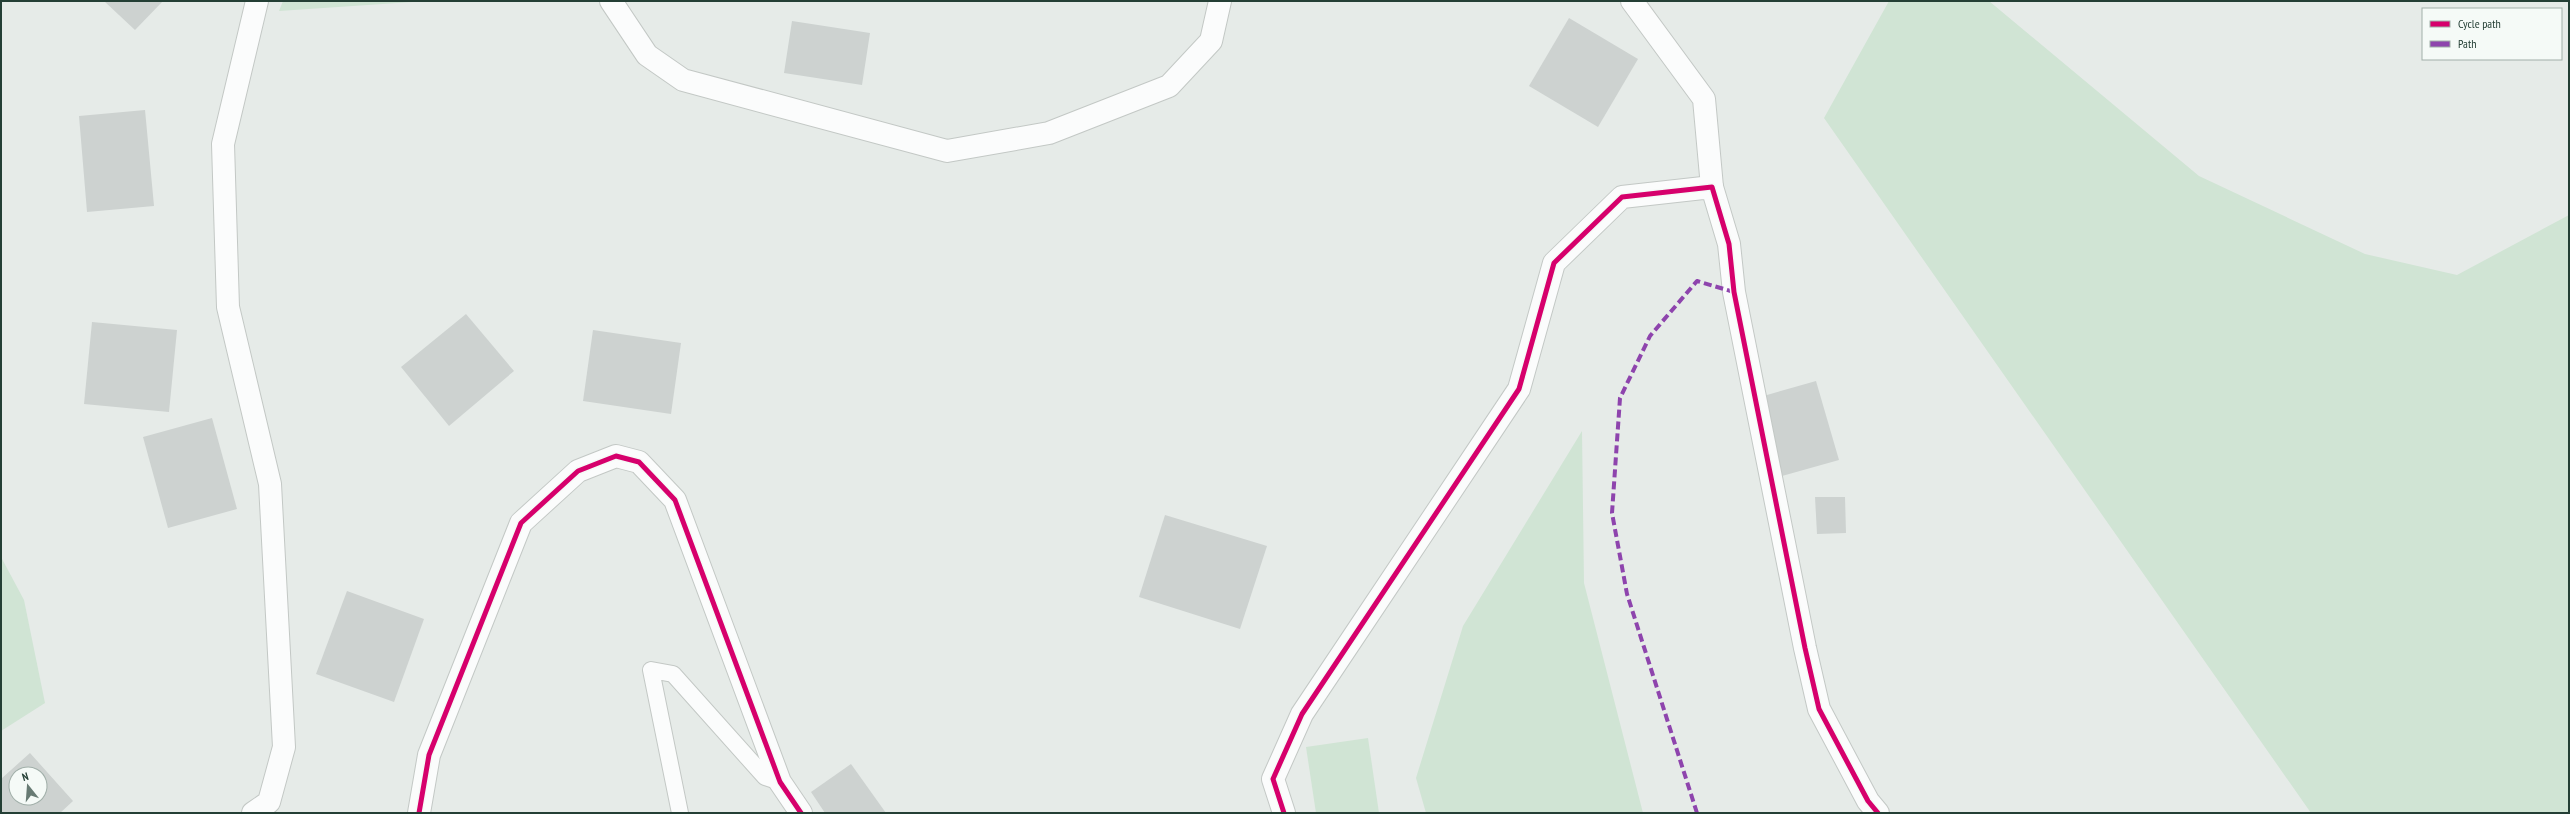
<svg xmlns="http://www.w3.org/2000/svg" width="2570" height="814" font-family="'PT Sans Narrow',sans-serif">
  <style>
    .green { fill: #d0e4d4 }
    .building { fill: #cdd2d0; fill-rule: evenodd }
    .lines { fill: none; stroke-linecap: round; stroke-linejoin: round }
    .service-casing { stroke: #c3c8c5; stroke-width: 18 }
    .minor-casing { stroke: #c3c8c5; stroke-width: 24 }
    .service { stroke: #fbfcfc; stroke-width: 16 }
    .minor { stroke: #fbfcfc; stroke-width: 22 }
    .quiet { stroke: #8e44ad; stroke-width: 4; stroke-dasharray: 8 4; stroke-linecap: butt }
    .cycleway-casing { stroke: #f5faf7; stroke-width: 8 }
    .cycleway { stroke: #d6006c; stroke-width: 5 }
  </style>
  <rect width="100%" height="100%" fill="#e6ebe8"/>
  <g class="green">
    <path d="M 283,1 L 427,1 L 279,11 Z"/>
    <path d="M 1889,1 L 1989,1 L 2199,176 L 2365,254 L 2457,275 L 2569,215 L 2569,813 L 2311,813 L 1824,118 Z"/>
    <path d="M 1582,431 L 1584,583 L 1643,813 L 1426,813 L 1416,778 L 1463,626 Z"/>
    <path d="M 1,557 L 24,600 L 45,703 L 1,731 Z"/>
    <path d="M 1368,738 L 1379,813 L 1316,813 L 1306,747 Z"/>
  </g>
  <g class="building">
    <path d="M 104,1 L 163,1 L 135,30 Z"/>
    <path d="M 1569,18 L 1638,59 L 1598,127 L 1529,86 Z"/>
    <path d="M 792,21 L 870,33 L 862,85 L 784,73 Z"/>
    <path d="M 145,110 L 154,206 L 87,212 L 79,116 Z"/>
    <path d="M 466,314 L 514,371 L 449,426 L 401,367 Z"/>
    <path d="M 92,322 L 177,330 L 169,412 L 84,404 Z"/>
    <path d="M 593,330 L 681,343 L 671,414 L 583,401 Z"/>
    <path d="M 1816,381 L 1839,460 L 1782,476 L 1760,397 Z"/>
    <path d="M 212,418 L 237,509 L 168,528 L 143,437 Z"/>
    <path d="M 1815,497 L 1845,497 L 1846,533 L 1817,534 Z"/>
    <path d="M 1165,515 L 1267,546 L 1240,629 L 1139,597 Z"/>
    <path d="M 347,591 L 424,619 L 394,702 L 316,674 Z"/>
    <path d="M 30,753 L 73,801 L 60,813 L 1,813 L 1,779 ZM 16,774 L 40,774 L 40,798 L 16,798 Z"/>
    <path d="M 851,764 L 886,813 L 825,813 L 811,792 Z"/>
  </g>
  <g class="lines">
    <g class="service-casing">
      <path id="service" d="M 680,813 L 651,670 L 673,674 L 765,777 L 780,782"/>
    </g>
    <g class="minor-casing">
      <g id="minor">
        <path d="M 611,1 L 647,55 L 683,80 L 947,151 L 1049,133 L 1169,86 L 1211,41 L 1220,1"/>
        <path d="M 1632,1 L 1704,99 L 1712,187"/>
        <path d="M 253,813 L 269,802 L 284,747 L 270,484 L 228,307 L 223,144 L 257,1"/>
        <path d="M 419,813 L 429,755 L 521,523 L 578,471 L 616,456 L 639,462 L 675,500 L 780,782 L 801,813"/>
        <path d="M 1284,813 L 1273,779 L 1302,714 L 1519,389 L 1554,263 L 1622,197 L 1712,187 L 1729,244 L 1734,292 L 1805,648 L 1819,709 L 1868,801 L 1878,813"/>
      </g>
    </g>
    <use href="#service" class="service"/>
    <use href="#minor" class="minor"/>
    <path class="quiet" d="M 1697,813 L 1627,594 L 1612,513 L 1620,398 L 1650,336 L 1697,281 L 1734,292"/>
    <g class="cycleway-casing">
      <g id="cycleway">
        <path d="M 419,813 L 429,755 L 521,523 L 578,471 L 616,456 L 639,462 L 675,500 L 780,782 L 801,813"/>
        <path d="M 1284,813 L 1273,779 L 1302,714 L 1519,389 L 1554,263 L 1622,197 L 1712,187 L 1729,244 L 1734,292 L 1805,648 L 1819,709 L 1868,801 L 1878,813"/>
      </g>
    </g>
    <use href="#cycleway" class="cycleway"/>
  </g>
  <rect width="2570" height="814" fill="none" stroke="#243f35" stroke-width="4"/>
  <rect x="2422" y="8" width="140" height="52" fill="#f5faf7" stroke="#a1afa9"/>
  <rect x="2430" y="21" width="20" height="6" fill="#d6006c" stroke="#a1afa9"/>
  <text x="2458" y="28" font-size="12" fill="#243f35">Cycle path</text>
  <rect x="2430" y="41" width="20" height="6" fill="#8e44ad" stroke="#a1afa9"/>
  <text x="2458" y="48" font-size="12" fill="#243f35">Path</text>
  <g transform="translate(28 786) rotate(343)"><circle r="19" fill="#f5faf7" stroke="#a1afa9"/>
  <path d="M0-3L7 15L0 10L-7 15Z" fill="#687b74"/>
  <text y="-6" font-size="11" font-weight="bold" text-anchor="middle" fill="#243f35">N</text>
  </g>
</svg>
